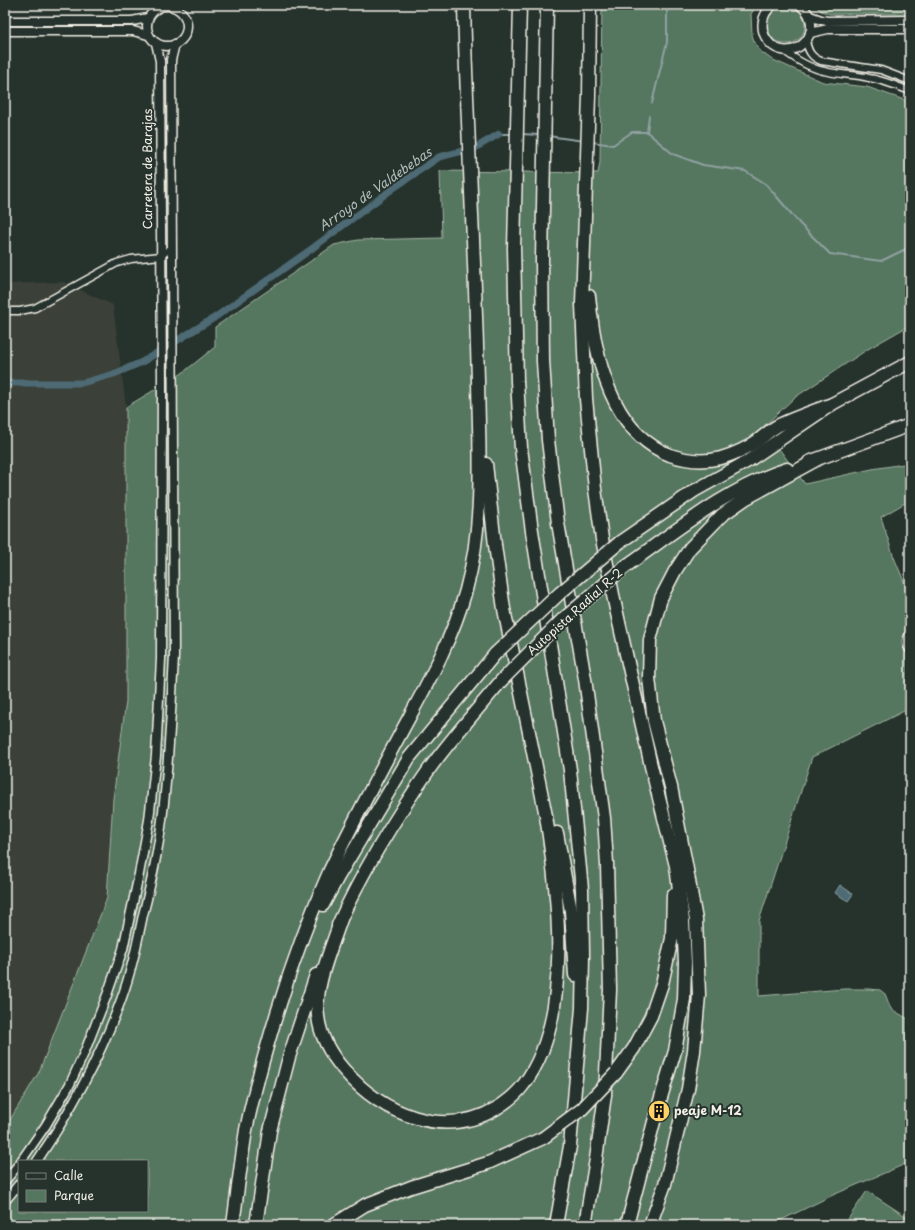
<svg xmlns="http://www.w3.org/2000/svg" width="915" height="1230" font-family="'Playpen Sans',sans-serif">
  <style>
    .built { fill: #3a4038 }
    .green { fill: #55765f; stroke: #a4b4a4; fill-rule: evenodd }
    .water { fill: #4d6b74; stroke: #90a1a2 }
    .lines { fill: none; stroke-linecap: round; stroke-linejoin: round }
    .stream { stroke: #90a1a2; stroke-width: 2 }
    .canal { stroke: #4d6b74; stroke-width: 7 }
    .minor-casing { stroke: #f4f1e8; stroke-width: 9 }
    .tertiary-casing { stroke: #f4f1e8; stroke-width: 11 }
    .motorway-casing { stroke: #f4f1e8; stroke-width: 15 }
    .minor { stroke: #26332d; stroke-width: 6 }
    .tertiary { stroke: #26332d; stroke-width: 8 }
    .motorway { stroke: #26332d; stroke-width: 12 }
    .motorway-bridge-casing { stroke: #f4f1e8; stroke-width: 15; stroke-linecap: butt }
    .motorway-bridge { stroke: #26332d; stroke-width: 12 }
    .labels { text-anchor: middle; stroke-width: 4; stroke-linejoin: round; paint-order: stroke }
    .street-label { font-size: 12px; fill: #f4f1e8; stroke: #26332d }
    .poi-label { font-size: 12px; font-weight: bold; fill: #f4f1e8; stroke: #26332d; text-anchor: start }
    .water-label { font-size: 13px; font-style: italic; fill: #b1bbba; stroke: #26332d }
  </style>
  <rect width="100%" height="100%" fill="#26332d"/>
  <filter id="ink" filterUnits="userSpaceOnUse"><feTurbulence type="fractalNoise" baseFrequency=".025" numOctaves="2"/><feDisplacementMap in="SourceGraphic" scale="8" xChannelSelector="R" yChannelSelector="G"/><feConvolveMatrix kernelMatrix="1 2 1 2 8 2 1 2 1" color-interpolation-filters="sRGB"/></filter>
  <g filter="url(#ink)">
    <path class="built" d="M 63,282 L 113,305 L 126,407 L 126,701 L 113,799 L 107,898 L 39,1072 L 5,1128 L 5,284 Z"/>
    <g class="green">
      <path d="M 602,5 L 757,5 L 751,14 L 752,35 L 754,41 L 760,51 L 771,59 L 823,82 L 867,87 L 910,102 L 910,325 L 868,349 L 794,398 L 763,427 L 805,484 L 872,469 L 910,463 L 910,500 L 881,517 L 893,555 L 910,596 L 910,708 L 812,757 L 759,921 L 759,996 L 844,989 L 869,989 L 880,990 L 885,994 L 891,1009 L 910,1020 L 910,1162 L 833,1195 L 771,1225 L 5,1225 L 5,1128 L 39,1072 L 107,898 L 113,799 L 126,701 L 126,407 L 181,374 L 215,347 L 215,327 L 334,245 L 358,240 L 442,238 L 440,171 L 598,173 L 600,162 ZM 19,1161 L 147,1161 L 147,1211 L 19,1211 Z"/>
      <path d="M 815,5 L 910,5 L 910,14 L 830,14 L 821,11 Z"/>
      <circle cx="786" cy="25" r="19"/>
      <path d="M 867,1191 L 910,1219 L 910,1225 L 844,1225 Z"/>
    </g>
    <path class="water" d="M 840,885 L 853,894 L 848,901 L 835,893 Z"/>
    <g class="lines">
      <g class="stream">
        <path d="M 652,103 L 667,42 L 667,5"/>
        <path d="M 647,132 L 649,116"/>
        <path d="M 499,134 L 512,134"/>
        <path d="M 521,134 L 540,135"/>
        <path d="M 548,136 L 584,141"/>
        <path d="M 592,142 L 613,145 L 632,132 L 647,132 L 673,154 L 703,165 L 745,171 L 766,184 L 800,224 L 830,254 L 881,261 L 910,247"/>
      </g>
      <path class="canal" d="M 5,383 L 82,383 L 114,374 L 142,362 L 214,318 L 310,250 L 395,187 L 439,157 L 475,148 L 499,134"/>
      <g class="minor-casing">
        <g id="minor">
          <path d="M 806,41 C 808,51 811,57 821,61 L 881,70 L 910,81"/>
          <path d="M 783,50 C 795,59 809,68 824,71 C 839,75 854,74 869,78 C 883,80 897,86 910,91"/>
          <path d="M 5,311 L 20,311 L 35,308 L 117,263 L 131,259 L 161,256 L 172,247"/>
          <path d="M 910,633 C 905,639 905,645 910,651"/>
        </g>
      </g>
      <g class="tertiary-casing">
        <g id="tertiary">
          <path d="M 773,5 C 748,25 772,62 799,47 C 805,43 810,37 811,29 C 812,19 808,11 800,5"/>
          <circle cx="167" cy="26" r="20"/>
          <path d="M 810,16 L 821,20 L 828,21 L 910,20"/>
          <path d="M 5,21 L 132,21 L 148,18"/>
          <path d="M 5,31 L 133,31 L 148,35"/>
          <path d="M 810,33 L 828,29 L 910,29"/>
          <path d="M 21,1161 L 46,1125 L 70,1084 L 85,1051 L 107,995 L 123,949 L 139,874 L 149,820 L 156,756 L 161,659 L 162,386 L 160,61 L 156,43"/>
          <path d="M 37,1161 C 71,1111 100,1057 121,1000 C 131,973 137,944 143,915 C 151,884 158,852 162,820 C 169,766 171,711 174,657 L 171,60 L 175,44"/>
          <path d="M 5,1181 L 19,1164"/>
          <path d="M 5,1201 L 19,1184"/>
        </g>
      </g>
      <g class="motorway-casing">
        <g id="motorway">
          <path d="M 520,5 L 514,248 L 517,381 L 521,448 L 532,531 L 570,770 L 582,889 L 583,956 L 582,1008 L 570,1146 L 556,1225"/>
          <path d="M 547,5 L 542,259 L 543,361 L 548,440 L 558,523 L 585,679 L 604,818 L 607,864 L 610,990 L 605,1095 L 596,1159 L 585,1225"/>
          <path d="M 590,5 L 589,96 L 582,304 L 586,399 L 595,489 L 602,539 L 614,600 L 651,766 L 676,866 L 683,921 L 685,963 L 684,999 L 675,1051 L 656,1114 L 627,1225"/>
          <path d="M 589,296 C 594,353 610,432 670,455 C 687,461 704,462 721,458 C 734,454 746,449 757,441 C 764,436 771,429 779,425 C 796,417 814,411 832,404"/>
          <path d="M 809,462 L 910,425"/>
          <path d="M 620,542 L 694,491 L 748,461 L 832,404 L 910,362"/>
          <path d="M 626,566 C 676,531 729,487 787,469"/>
          <path d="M 557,833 L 571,911 L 575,975"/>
          <path d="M 323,905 L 338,877 L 409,758 L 495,654"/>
          <path d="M 341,919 C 332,947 314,986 318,1016 C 320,1036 331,1055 344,1070 C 382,1114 444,1140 497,1108 C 508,1101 517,1094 524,1084 C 574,1018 558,893 546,816 L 504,609 L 495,545 L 486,464"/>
          <path d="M 338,925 C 363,870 395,818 430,768 C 452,738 477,710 501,681"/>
          <path d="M 616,1073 L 634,1048 L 651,1016 L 662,984 L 672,938 L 673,895"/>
          <path d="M 233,1225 C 237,1194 241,1162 246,1130 C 254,1091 265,1052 277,1013 C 292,964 309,917 330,870 C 351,826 374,783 397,740 C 423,691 451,644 466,590 C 485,522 479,450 478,381 C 475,255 467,130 464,5"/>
          <path d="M 256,1225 L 270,1131 L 289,1057 L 316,975"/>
          <path d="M 333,1225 L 365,1205 L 411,1187 L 488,1163 L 543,1138"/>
          <path d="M 650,1225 L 665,1184 L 688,1089 L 694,1051 L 699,995 L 696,920 L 686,864 L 671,787 L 654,721 L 649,678 L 650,640 L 661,598 L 675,571 L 690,548 L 722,515 L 745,499 L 816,460"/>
        </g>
      </g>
      <use href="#minor" class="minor"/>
      <use href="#tertiary" class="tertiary"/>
      <use href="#motorway" class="motorway"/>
      <g class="motorway-bridge-casing">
        <g id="motorway-bridge">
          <path d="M 495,654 L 560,593 L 620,542"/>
          <path d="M 501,681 L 562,620 L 626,566"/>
          <path d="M 543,1138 L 582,1109 L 616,1073"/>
        </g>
      </g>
      <use href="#motorway-bridge" class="motorway-bridge"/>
    </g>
  </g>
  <defs>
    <g id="building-disc" transform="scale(1.15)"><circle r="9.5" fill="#ffd166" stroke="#26332d"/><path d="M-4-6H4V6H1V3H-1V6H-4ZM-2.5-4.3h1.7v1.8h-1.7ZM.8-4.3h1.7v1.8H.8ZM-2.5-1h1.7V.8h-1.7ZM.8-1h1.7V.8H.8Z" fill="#111"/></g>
  </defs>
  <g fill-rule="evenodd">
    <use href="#building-disc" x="659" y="1111"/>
  </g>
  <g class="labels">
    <g class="street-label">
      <text transform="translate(148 169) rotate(-90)" y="4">Carretera de Barajas</text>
      <text transform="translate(575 612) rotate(-42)" y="4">Autopista Radial R-2</text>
    </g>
    <g class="poi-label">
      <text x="674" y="1115">peaje M-12</text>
    </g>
    <g class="water-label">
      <text transform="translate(375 189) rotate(-35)" y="5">Arroyo de Valdebebas</text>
    </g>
  </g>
  <rect width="915" height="1230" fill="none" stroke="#26332d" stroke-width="20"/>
  <rect x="10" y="10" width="895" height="1210" fill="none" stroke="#f4f1e8" stroke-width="1.5" filter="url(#ink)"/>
  <rect x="18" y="1160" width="130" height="52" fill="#26332d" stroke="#787f78"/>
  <rect x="26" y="1173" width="20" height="6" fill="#26332d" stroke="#787f78"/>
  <text x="54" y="1180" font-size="12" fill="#f4f1e8">Calle</text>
  <rect x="26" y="1190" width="20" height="12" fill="#55765f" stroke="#787f78"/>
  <text x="54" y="1200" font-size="12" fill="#f4f1e8">Parque</text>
</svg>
